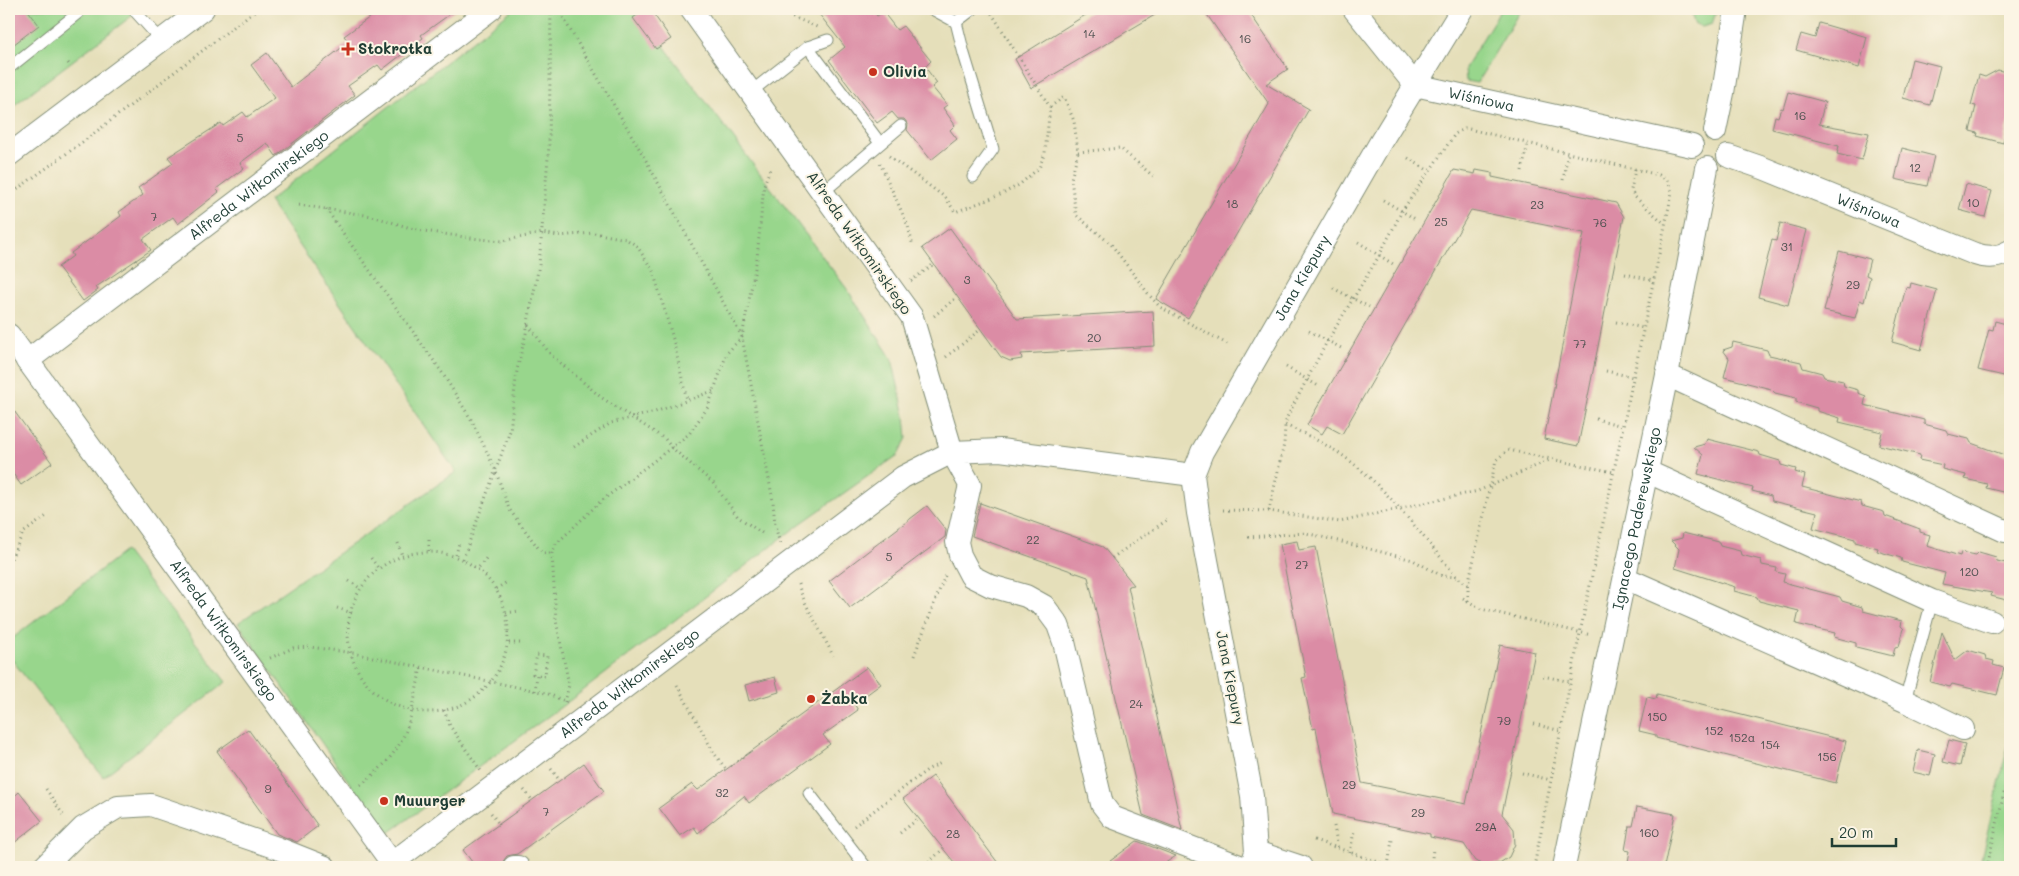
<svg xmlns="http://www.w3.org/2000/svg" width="2019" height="876" font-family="Mali,sans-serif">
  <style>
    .green { fill: #98d68c; stroke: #5c8a60 }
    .building { fill: #db8ca5 }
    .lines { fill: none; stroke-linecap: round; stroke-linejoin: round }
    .lane-casing { stroke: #828e77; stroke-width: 13 }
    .street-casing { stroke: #828e77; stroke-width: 24 }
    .path { stroke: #828e77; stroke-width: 3; stroke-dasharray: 1 4; stroke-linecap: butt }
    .lane { stroke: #fff; stroke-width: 11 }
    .street { stroke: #fff; stroke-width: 22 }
    .poi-dot { fill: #c8321e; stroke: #fcf5e5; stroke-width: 2 }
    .labels { text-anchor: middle; stroke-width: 4; stroke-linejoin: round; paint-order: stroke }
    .number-label { font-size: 12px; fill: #4e5150 }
    .poi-label { font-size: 15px; font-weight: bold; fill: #1f3d34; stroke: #fcf5e5; text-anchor: start }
    .street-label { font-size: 15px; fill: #1f3d34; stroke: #fcf5e5 }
  </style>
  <rect width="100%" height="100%" fill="#fcf5e5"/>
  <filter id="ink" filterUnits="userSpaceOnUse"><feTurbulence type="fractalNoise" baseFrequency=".02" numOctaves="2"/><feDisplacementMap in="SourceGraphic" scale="10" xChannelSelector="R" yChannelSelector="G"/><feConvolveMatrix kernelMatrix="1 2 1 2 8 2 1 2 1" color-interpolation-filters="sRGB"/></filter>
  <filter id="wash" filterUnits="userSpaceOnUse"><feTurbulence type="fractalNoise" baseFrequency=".0096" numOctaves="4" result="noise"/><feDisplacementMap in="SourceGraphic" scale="20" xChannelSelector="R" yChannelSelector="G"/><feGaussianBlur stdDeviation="1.12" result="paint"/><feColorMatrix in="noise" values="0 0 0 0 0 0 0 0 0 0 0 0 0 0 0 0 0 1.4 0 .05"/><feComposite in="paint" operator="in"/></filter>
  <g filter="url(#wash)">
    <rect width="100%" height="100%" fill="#e5dfba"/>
    <g class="green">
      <path d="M 9,9 L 141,9 L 9,109 Z"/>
      <path d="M 513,9 L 636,9 L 847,289 L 892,359 L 905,416 L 907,438 L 898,455 L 800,524 L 580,693 L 386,835 L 238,623 L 456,472 L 269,201 Z"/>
      <path d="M 1501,9 L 1521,9 L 1477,83 L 1466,81 L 1465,68 Z"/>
      <path d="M 1701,9 L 1717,9 L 1712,24 L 1702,27 L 1694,23 L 1691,12 L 1700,14 Z"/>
      <path d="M 125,551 L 226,682 L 103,777 L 9,656 L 9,641 Z"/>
      <path d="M 2010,738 L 2010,867 L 1979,867 Z"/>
    </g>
    <g id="blocks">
      <g class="building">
        <path d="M 9,9 L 27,9 L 39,25 L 9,48 Z"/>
        <path d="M 381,9 L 457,9 L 421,35 L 423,38 L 382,70 L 378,65 L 348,86 L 355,95 L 276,156 L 267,143 L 240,163 L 244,168 L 216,189 L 219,192 L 178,224 L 173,217 L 143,239 L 151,250 L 96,287 L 98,290 L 83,301 L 58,267 L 73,256 L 71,253 L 121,216 L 119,212 L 143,195 L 138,188 L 173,163 L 168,157 L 221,123 L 223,126 L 243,112 L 247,117 L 275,98 L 251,65 L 267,53 L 291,87 L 349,42 L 344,36 Z"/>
        <path d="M 645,9 L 650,9 L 671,39 L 656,49 L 633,18 Z"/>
        <path d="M 815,9 L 871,9 L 877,16 L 883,12 L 897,30 L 903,26 L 931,61 L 925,67 L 937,83 L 932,87 L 947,105 L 943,108 L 955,125 L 950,130 L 957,139 L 931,160 L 907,130 L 908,124 L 904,119 L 898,119 L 892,112 L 877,123 L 829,60 L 845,47 Z"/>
        <path d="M 1095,9 L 1165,9 L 1031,88 L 1015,59 Z"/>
        <path d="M 1203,9 L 1247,9 L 1288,69 L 1266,84 L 1309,109 L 1188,318 L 1156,299 L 1269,104 Z"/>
        <path d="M 1819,23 L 1867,37 L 1859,68 L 1796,50 L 1801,34 L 1815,38 Z"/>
        <path d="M 1912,59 L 1940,66 L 1930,105 L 1903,98 Z"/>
        <path d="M 1998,70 L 2010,73 L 2010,114 L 2003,143 L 1977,136 L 1978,133 L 1970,131 L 1976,106 L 1971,105 L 1979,75 L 1985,77 Z"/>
        <path d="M 1788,92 L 1825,102 L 1819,124 L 1869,133 L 1862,160 L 1837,154 L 1839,146 L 1772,129 L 1775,116 L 1778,117 L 1781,108 L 1783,109 Z"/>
        <path d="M 1902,148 L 1934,156 L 1927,186 L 1895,179 Z"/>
        <path d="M 1454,170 L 1475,174 L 1476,170 L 1492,173 L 1492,177 L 1616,203 L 1624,217 L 1578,446 L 1544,439 L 1584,233 L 1471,210 L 1342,434 L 1327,426 L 1322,434 L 1307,425 Z"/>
        <path d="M 1966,184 L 1992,191 L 1985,217 L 1959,210 Z"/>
        <path d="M 1780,223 L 1807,230 L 1788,305 L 1758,297 L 1772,240 L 1776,241 Z"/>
        <path d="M 950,228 L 1017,319 L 1153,311 L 1155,346 L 1021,354 L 1022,359 L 1010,361 L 1001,357 L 922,248 Z"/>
        <path d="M 1839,251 L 1870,259 L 1866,275 L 1870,277 L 1864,302 L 1860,300 L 1855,318 L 1824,311 Z"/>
        <path d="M 1911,283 L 1937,290 L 1921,350 L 1892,342 L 1906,287 L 1910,288 Z"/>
        <path d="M 1995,321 L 2010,325 L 2010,367 L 2008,377 L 1978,370 L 1989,329 L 1993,330 Z"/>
        <path d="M 1733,342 L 1767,350 L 1769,355 L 1801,362 L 1803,368 L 1822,373 L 1824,377 L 1843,381 L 1844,386 L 1858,390 L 1858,393 L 1866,396 L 1864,405 L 1924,420 L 1924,424 L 1946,430 L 1948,434 L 1969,439 L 1971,443 L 2010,457 L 2010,490 L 2008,489 L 2007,493 L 1986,488 L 1987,484 L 1965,479 L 1966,475 L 1942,469 L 1943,465 L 1919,460 L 1920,455 L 1879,445 L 1882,432 L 1839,422 L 1840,418 L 1817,411 L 1817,408 L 1796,402 L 1796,398 L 1775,393 L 1771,389 L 1724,377 L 1729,358 L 1723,350 L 1732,347 Z"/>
        <path d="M 9,404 L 52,463 L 21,485 L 9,468 Z"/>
        <path d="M 1707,439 L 1759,452 L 1760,455 L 1780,461 L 1781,465 L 1796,469 L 1795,472 L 1805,475 L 1802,487 L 1861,502 L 1862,506 L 1884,512 L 1885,516 L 1920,529 L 1920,532 L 1930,535 L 1927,546 L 1960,556 L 1961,552 L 1976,555 L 1979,552 L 1996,557 L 1997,561 L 2010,564 L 2010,601 L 1991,596 L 1992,593 L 1942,584 L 1945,573 L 1902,562 L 1901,558 L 1877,551 L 1878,548 L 1855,542 L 1855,539 L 1813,528 L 1817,512 L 1772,501 L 1771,496 L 1752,491 L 1753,488 L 1698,474 L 1703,455 L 1694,447 L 1705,444 Z"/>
        <path d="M 980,503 L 1103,547 L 1134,585 L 1128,586 L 1182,830 L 1143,815 L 1088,577 L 972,536 Z"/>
        <path d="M 927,506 L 946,530 L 945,537 L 850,608 L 829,581 Z"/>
        <path d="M 1683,533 L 1719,542 L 1720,546 L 1740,551 L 1741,555 L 1761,560 L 1762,565 L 1777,568 L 1776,572 L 1785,574 L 1783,582 L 1840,597 L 1842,601 L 1862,607 L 1863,611 L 1902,621 L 1901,626 L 1904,629 L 1899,646 L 1895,647 L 1893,656 L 1856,647 L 1856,643 L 1834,637 L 1835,633 L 1796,624 L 1799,611 L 1759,601 L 1757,597 L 1734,591 L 1735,587 L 1675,568 L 1679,549 L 1671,541 L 1682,538 Z"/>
        <path d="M 1297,541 L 1299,550 L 1316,547 L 1362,783 L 1466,804 L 1500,645 L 1535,652 L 1502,814 L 1514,829 L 1515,844 L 1509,857 L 1498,864 L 1483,864 L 1475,861 L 1464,844 L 1430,837 L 1430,834 L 1333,814 L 1316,728 L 1313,729 L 1302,678 L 1306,677 L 1280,544 Z"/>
        <path d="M 1942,632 L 1955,660 L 1968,650 L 1985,655 L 1986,659 L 1994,661 L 1993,665 L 2004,668 L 1997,695 L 1952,684 L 1950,687 L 1930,682 Z"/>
        <path d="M 867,667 L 881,684 L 854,704 L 858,710 L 823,735 L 830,744 L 749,803 L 744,796 L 698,833 L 694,827 L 680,836 L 659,808 L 692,784 L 698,790 Z"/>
        <path d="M 775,677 L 779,692 L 749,701 L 745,685 Z"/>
        <path d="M 1657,694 L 1846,741 L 1836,783 L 1656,738 L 1656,735 L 1639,731 L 1647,697 L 1656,699 Z"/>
        <path d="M 248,729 L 318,826 L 297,842 L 277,834 L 217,751 Z"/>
        <path d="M 1949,740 L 1965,744 L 1960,766 L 1943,762 Z"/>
        <path d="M 1918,750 L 1935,754 L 1930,776 L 1913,772 Z"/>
        <path d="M 584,763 L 604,791 L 517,854 L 507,856 L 499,867 L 476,867 L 463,850 Z"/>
        <path d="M 933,776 L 1001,867 L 958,867 L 903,799 Z"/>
        <path d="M 19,792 L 42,821 L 9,847 L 9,801 Z"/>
        <path d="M 1637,807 L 1675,814 L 1664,867 L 1627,867 L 1630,851 L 1625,850 L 1627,839 L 1629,826 L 1633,826 Z"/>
        <path d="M 1137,841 L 1176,856 L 1159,867 L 1102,867 Z"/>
      </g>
    </g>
  </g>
  <g filter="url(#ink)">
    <use href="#blocks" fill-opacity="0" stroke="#828e77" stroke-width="1"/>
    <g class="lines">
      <g class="lane-casing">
        <g id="lane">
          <path d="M 133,9 L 161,40"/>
          <path d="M 932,9 L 956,22 L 964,54 L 993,149 L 973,177"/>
          <path d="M 956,22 L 973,9"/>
          <path d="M 808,47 L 880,143"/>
          <path d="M 9,68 L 78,13"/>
          <path d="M 752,91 L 808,47 L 828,40"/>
          <path d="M 823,192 L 901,126"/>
          <path d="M 1905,701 L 1932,601"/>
          <path d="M 809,793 L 866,867"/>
        </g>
      </g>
      <g class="street-casing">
        <g id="street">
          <path d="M 1354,9 L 1415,85"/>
          <path id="s1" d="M 1415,85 L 1692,146"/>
          <path d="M 1715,131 L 1723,93 L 1736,9"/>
          <path d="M 9,155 L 203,9"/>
          <path id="s2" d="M 1728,156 L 1763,168 L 1975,254 C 1988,258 1998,258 2010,251"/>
          <path id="s3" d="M 9,335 L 392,863 L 903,477 L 952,452 L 912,317 L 691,9"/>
          <path id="s4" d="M 27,361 L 491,9"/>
          <path d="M 1667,375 L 2005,531"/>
          <path d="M 1646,471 L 1932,601 L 1992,622"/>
          <path d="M 1193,475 L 1000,450 L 952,452 L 970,485 L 957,542 L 960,555 L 971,576 L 991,586 L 1026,596 L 1044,606 L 1058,625 L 1064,642 L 1102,804 L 1112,817 L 1242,867"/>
          <path d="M 1625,578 L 1905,701 L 1963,729"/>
          <path d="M 1256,852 L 1301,867"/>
          <path d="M 44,867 L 83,828 L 118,807 L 151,805 L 277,848 L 325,867"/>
          <path d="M 514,867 L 518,867"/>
          <path id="s5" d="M 1251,867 L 1256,852 L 1252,796 L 1198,513 L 1193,475 L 1202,452 L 1380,143 L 1462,9"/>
          <path id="s6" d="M 1564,867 L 1667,375 L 1707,168"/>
        </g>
      </g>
      <g class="path">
        <path d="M 558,9 L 643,155 L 742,337 L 773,501 L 775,525 L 780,544"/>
        <path d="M 774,9 L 817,27"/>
        <path d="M 68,63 L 71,67"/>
        <path d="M 1050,107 L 1064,97 L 1074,121 L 1078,152 L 1071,179 L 1076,215 L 1111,244 L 1150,296 L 1160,307 L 1227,344"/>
        <path d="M 1078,152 L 1120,148 L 1153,176"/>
        <path d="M 889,156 L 946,198 L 955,212 L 1000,195 L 1019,185 L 1039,168 L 1045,153 L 1050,107 L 989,9"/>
        <path d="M 1408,158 L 1429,171"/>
        <path d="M 880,163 L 908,226 L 913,246"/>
        <path d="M 1635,169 L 1631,190 L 1635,197 L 1665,224"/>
        <path d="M 1522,171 L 1528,143"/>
        <path d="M 1563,180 L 1568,153"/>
        <path d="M 9,195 L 84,141 L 257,9"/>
        <path d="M 1383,200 L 1417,220"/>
        <path d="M 299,205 L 372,216 L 417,230 L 471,238 L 502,241 L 542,233 L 558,236 L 594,233 L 626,239 L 637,246 L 653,271 L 673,339 L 687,400"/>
        <path d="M 326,209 L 441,371 L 472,421 L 495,469 L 509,509 L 542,553 L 552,553"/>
        <path d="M 1358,242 L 1393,264"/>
        <path d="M 1625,274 L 1653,280"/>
        <path d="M 911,281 L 934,264"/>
        <path d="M 1333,288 L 1369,307"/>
        <path d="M 934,316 L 957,297"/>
        <path d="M 1616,322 L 1643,328"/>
        <path d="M 528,325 L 551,355 L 602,398 L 665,439 L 671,447 L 713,483 L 738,517 L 765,535"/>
        <path d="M 1309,331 L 1343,349"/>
        <path d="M 946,357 L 981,329"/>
        <path d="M 1286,367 L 1320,387"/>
        <path d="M 1606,371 L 1633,377"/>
        <path d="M 1596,419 L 1623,426"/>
        <path d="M 574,447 L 611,423 L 655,412 L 713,391"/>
        <path d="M 1223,510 L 1269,511 L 1340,522 L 1478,491 L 1552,459"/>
        <path d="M 1269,511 L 1284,444 L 1285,425"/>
        <path d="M 1248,537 L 1306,533 L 1413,560 L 1442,576 L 1457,577"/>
        <path d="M 398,543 L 402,556"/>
        <path d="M 429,551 L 429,538"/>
        <circle cx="428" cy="632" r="80"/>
        <path d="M 456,555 L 459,543"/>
        <path d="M 371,558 L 378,568"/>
        <path d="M 1112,558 L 1167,520"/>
        <path d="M 463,559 L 510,431 L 517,370 L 526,333 L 539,265 L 549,146 L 551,9"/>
        <path d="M 9,563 L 23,533 L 48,515"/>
        <path d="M 479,567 L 487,557"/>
        <path d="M 349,581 L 361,589"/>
        <path d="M 798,584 C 806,610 822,631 833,656"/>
        <path d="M 1468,585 L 1457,577 C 1421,535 1388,488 1342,455 C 1324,443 1305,434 1285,425 L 1287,417 L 1328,340 L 1379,256 L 1402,211 L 1455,134 L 1465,128 L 1659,175 L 1668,181 L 1672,192 L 1580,633 L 1534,867"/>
        <path d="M 496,589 L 507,582"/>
        <path d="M 1463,598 L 1481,609 L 1591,635"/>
        <path d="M 1468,601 L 1468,585 L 1496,460 L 1508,450 L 1613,472"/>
        <path d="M 337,608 L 352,613"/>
        <path d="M 506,613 L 519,611"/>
        <path d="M 509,643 L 521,643"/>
        <path d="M 914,656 L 946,573"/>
        <path d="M 270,658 L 293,648 L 310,647 L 353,653 L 546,693 L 567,702"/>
        <path d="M 1543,676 L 1571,682"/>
        <path d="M 677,685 L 714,753 L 726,769"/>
        <path d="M 535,691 L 537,675 L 533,674 L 537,655 L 547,656 L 545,676 L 537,675"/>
        <path d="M 565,702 L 569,685 L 556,620 L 552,553 L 556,544 L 600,502 L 689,434 L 708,407 L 727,353 L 742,337 L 757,258 L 764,185 L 771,166"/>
        <path d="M 444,710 L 450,726 L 481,771"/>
        <path d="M 1534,724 L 1561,731"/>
        <path d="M 9,742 L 12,745"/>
        <path d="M 551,769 L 560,781"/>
        <path d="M 1522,773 L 1551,780"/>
        <path d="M 2007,780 L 2010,767"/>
        <path d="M 361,785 C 410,746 409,725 421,667"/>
        <path d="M 46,789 L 65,818"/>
        <path d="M 524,790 L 532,800"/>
        <path d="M 491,813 L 499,824"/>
        <path d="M 854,826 L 927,770 L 943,762"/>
        <path d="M 1334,826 L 1338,849"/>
        <path d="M 900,833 L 919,818"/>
        <path d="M 1314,840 L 1393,867"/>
        <path d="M 1350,853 L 1354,831"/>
        <path d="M 925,866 L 943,849"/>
        <path d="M 1388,866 L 1392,840"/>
        <path d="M 1431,867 L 1433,849"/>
        <path d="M 1987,867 L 2007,780 L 2010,781"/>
      </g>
      <use href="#lane" class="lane"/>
      <use href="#street" class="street"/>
    </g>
  </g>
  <g class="poi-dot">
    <path d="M345.5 41.5h5v5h5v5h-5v5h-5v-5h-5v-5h5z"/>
    <circle cx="873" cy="72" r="5"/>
    <circle cx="811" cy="699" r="5"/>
    <circle cx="384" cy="801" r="5"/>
  </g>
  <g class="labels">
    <g class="number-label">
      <text x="1089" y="38">14</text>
      <text x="1245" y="43">16</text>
      <text x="1800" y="120">16</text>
      <text x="240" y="142">5</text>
      <text x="1915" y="172">12</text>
      <text x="1973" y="207">10</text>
      <text x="1232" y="208">18</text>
      <text x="1537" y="209">23</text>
      <text x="154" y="221">7</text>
      <text x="1441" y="226">25</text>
      <text x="1600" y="227">76</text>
      <text x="1787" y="251">31</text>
      <text x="967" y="284">3</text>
      <text x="1853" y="289">29</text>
      <text x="1094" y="342">20</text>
      <text x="1580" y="348">77</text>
      <text x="1033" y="544">22</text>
      <text x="889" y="561">5</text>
      <text x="1302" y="569">27</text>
      <text x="1969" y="576">120</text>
      <text x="1136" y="708">24</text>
      <text x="1657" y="721">150</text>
      <text x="1504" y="725">79</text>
      <text x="1714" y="735">152</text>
      <text x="1742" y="742">152a</text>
      <text x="1770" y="749">154</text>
      <text x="1827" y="761">156</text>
      <text x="1349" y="789">29</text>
      <text x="268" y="793">9</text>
      <text x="722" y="797">32</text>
      <text x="546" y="816">7</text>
      <text x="1418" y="817">29</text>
      <text x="1486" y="831">29A</text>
      <text x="1649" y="837">160</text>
      <text x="953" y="838">28</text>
    </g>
    <g class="poi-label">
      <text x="358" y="54">Stokrotka</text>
      <text x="883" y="77">Olivia</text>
      <text x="821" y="704">Żabka</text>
      <text x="394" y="806">Muuurger</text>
    </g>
    <g class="street-label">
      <text dy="5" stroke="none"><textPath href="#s1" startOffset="68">Wiśniowa</textPath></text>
      <text dy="5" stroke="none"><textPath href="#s4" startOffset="291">Alfreda Wiłkomirskiego</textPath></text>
      <text dy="5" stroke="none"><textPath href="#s2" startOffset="151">Wiśniowa</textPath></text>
      <text transform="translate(859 243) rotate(55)" y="5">Alfreda Wiłkomirskiego</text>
      <text dy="5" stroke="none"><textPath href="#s5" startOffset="624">Jana Kiepury</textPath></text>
      <text dy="5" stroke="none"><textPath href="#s6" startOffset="356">Ignacego Paderewskiego</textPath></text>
      <text dy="5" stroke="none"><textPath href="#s3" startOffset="365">Alfreda Wiłkomirskiego</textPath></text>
      <text transform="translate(1230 678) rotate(79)" y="5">Jana Kiepury</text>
      <text dy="5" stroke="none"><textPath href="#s3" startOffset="950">Alfreda Wiłkomirskiego</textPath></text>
    </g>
  </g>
  <rect width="2019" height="876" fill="none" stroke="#fcf5e5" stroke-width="30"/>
  <path d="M1832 838v8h64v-8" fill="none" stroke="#1f3d34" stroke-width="2.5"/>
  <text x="1839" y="838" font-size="15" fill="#1f3d34" stroke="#fcf5e5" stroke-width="4" paint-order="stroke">20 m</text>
</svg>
